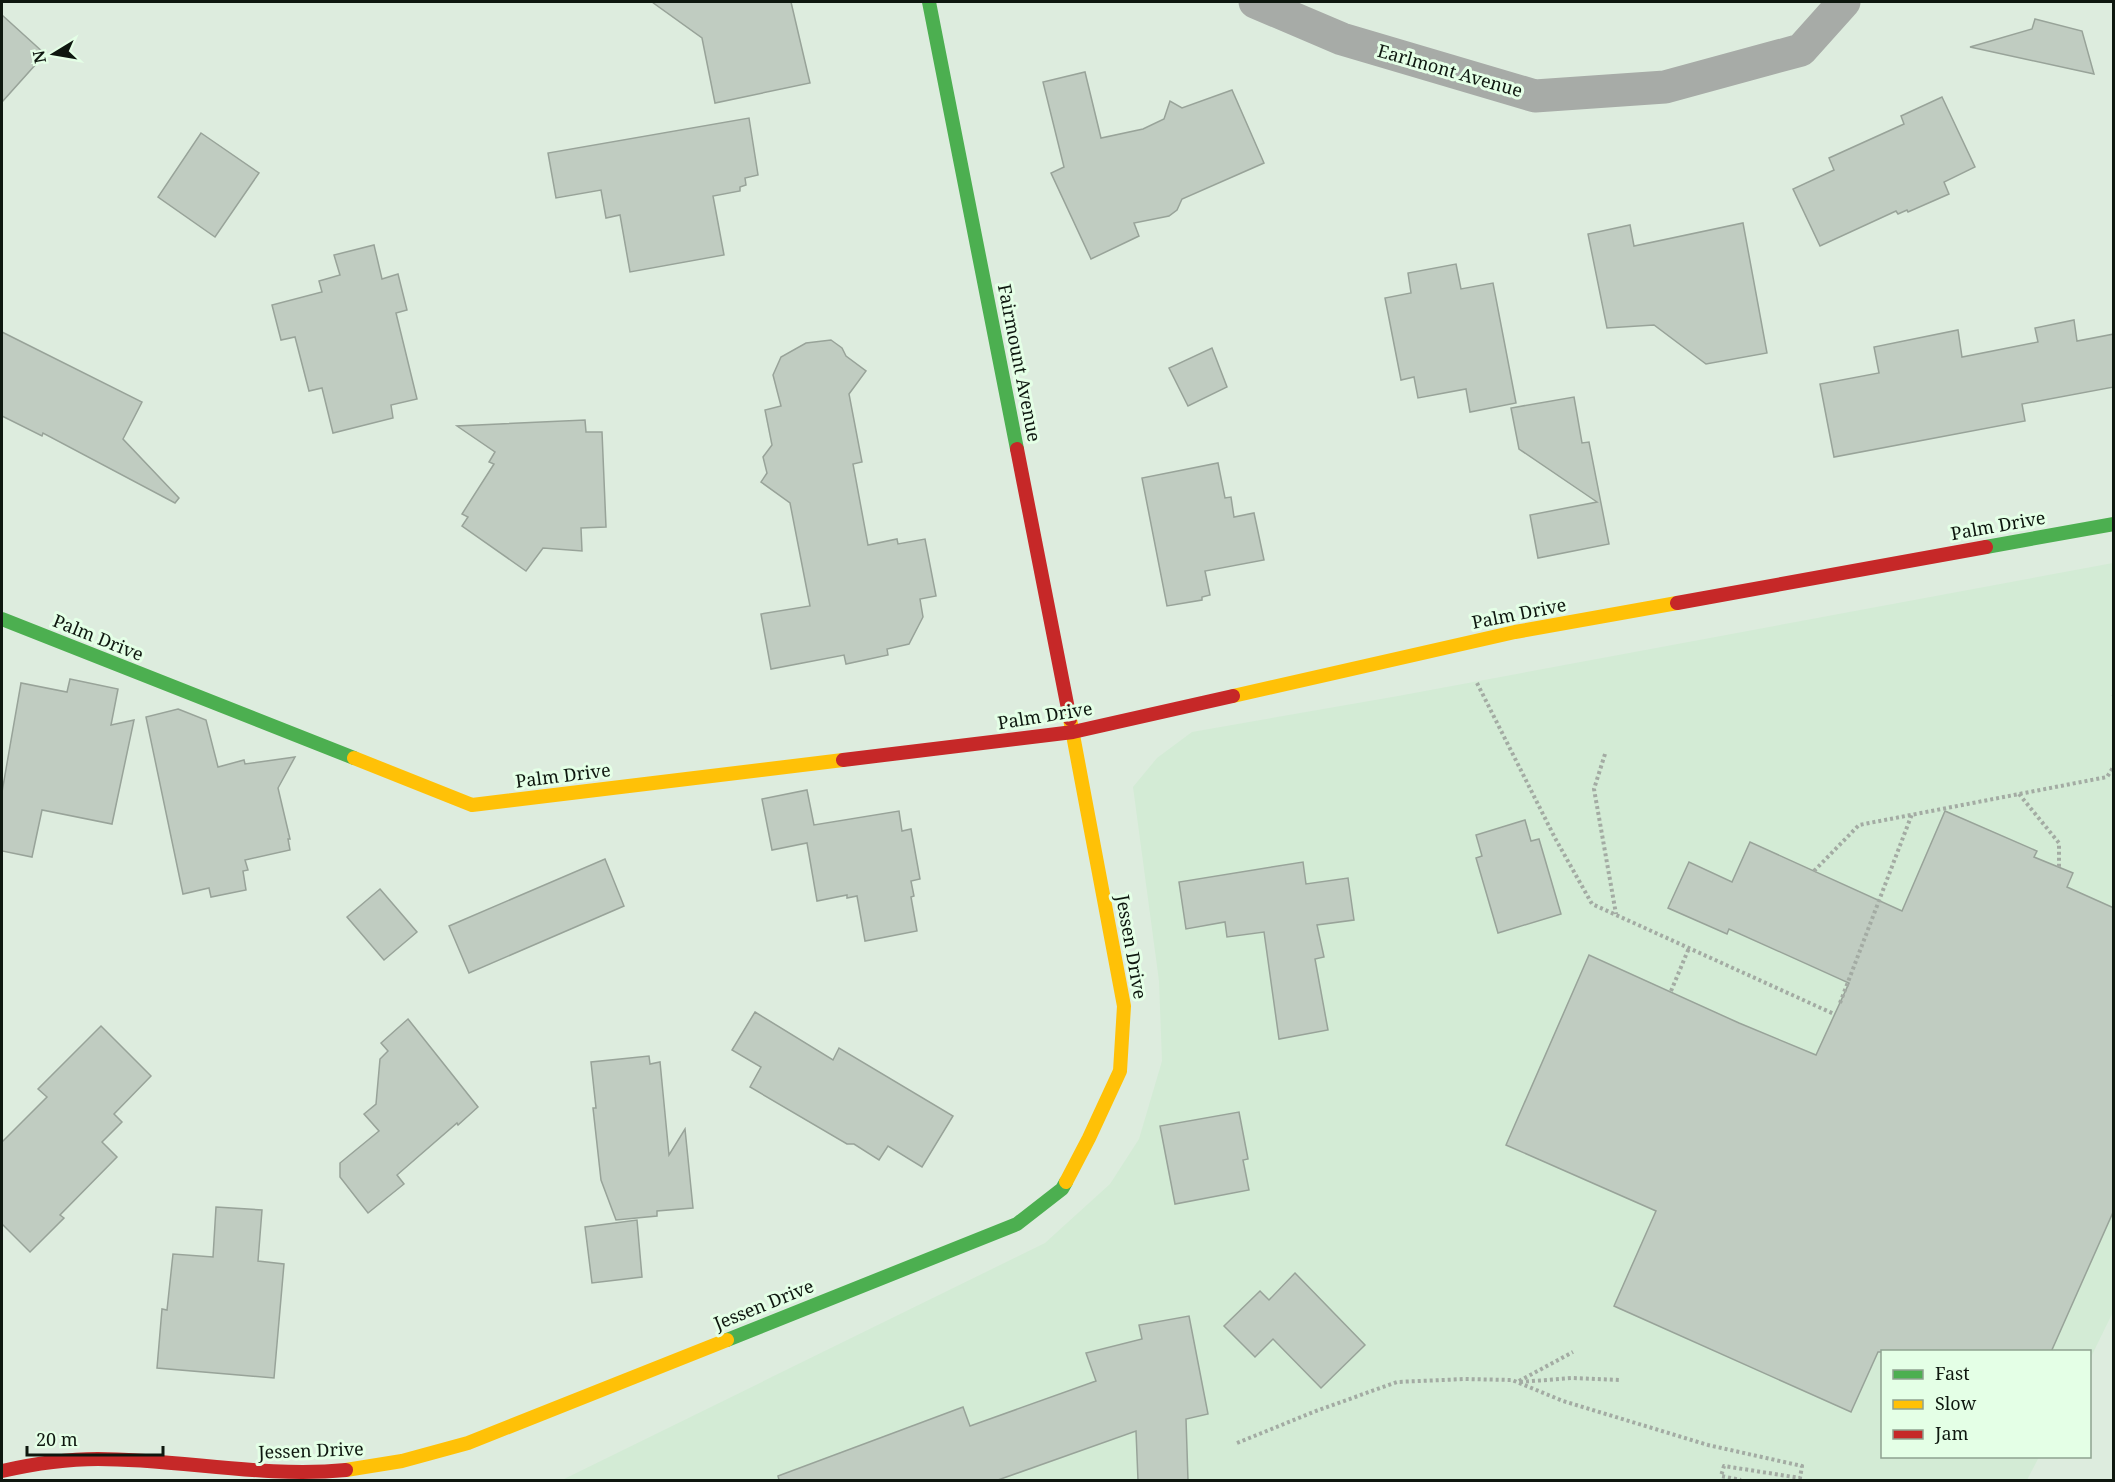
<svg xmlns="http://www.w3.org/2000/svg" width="2115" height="1482" font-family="'Noto Serif',serif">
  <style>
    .built { fill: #d3ebd5 }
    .building { fill: #c0ccc1; stroke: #98a399; stroke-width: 1.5 }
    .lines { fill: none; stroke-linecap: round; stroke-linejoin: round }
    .path { stroke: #a3aba3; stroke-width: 4; stroke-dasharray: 3 3; stroke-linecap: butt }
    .street { stroke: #a7aba7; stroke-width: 33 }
    .fast { stroke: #4caf50; stroke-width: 14 }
    .slow { stroke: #ffc107; stroke-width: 14 }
    .jam { stroke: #c62828; stroke-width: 14 }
    .labels { text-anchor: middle; stroke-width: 6; stroke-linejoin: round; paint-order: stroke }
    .street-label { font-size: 18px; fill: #0e170f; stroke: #e4ffe6 }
  </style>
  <rect width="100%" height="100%" fill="#ddecde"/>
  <path class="built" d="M 2113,563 L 2113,1312 L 2090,1359 L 2090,1352 L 1882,1352 L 1882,1456 L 2039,1457 L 2027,1480 L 562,1480 L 1045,1243 L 1110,1184 L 1139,1139 L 1162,1061 L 1159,981 L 1133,787 L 1157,758 L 1192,732 L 1398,696 Z"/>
  <g class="building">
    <path d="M 652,2 L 791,2 L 810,83 L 715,103 L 702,38 Z"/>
    <path d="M 2,15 L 45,54 L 2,102 Z"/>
    <path d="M 2035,19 L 2082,31 L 2094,74 L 1970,47 L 2032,29 Z"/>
    <path d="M 1085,72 L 1101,138 L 1143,129 L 1164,119 L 1170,101 L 1182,108 L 1232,90 L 1264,163 L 1182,199 L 1177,210 L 1169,216 L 1134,223 L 1139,236 L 1091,259 L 1051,173 L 1064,167 L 1043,82 Z"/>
    <path d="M 1942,97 L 1975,167 L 1944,182 L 1949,194 L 1908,212 L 1907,210 L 1898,214 L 1896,211 L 1820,246 L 1793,189 L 1834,170 L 1829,158 L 1904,124 L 1901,116 Z"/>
    <path d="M 749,118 L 758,175 L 745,178 L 746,185 L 740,187 L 740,191 L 713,196 L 724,255 L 630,272 L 620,215 L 606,218 L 601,190 L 556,198 L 548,153 Z"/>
    <path d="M 201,133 L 259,173 L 215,237 L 158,197 Z"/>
    <path d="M 1743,223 L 1767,353 L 1706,364 L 1654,325 L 1607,328 L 1588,234 L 1630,225 L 1634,246 Z"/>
    <path d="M 374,245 L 382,279 L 398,274 L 407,310 L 396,313 L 417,399 L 391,405 L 393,418 L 333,433 L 322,388 L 309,391 L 295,337 L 281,340 L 272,305 L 322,292 L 319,281 L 340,275 L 334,255 Z"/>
    <path d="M 1456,264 L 1461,289 L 1493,283 L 1516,403 L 1470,412 L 1466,389 L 1418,398 L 1414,377 L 1401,380 L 1385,298 L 1411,293 L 1408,273 Z"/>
    <path d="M 2074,320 L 2077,341 L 2114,334 L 2114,387 L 2022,404 L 2025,421 L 1834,457 L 1820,384 L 1879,373 L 1874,347 L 1958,330 L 1962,357 L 2038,342 L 2035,328 Z"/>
    <path d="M 2,332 L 142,402 L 123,439 L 179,498 L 175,503 L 43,433 L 42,436 L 2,416 Z"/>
    <path d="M 831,340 L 842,348 L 846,356 L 866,371 L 849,394 L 862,462 L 853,464 L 868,545 L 897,539 L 898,544 L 925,539 L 936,596 L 920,599 L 923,617 L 909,644 L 887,649 L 888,655 L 846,664 L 844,655 L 771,669 L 761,614 L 810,606 L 790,503 L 761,482 L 767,473 L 763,457 L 772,445 L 765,410 L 781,406 L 773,375 L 781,357 L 806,343 Z"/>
    <path d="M 1212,348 L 1227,387 L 1188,406 L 1169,368 Z"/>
    <path d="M 1574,397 L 1582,443 L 1589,442 L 1609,544 L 1538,558 L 1530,515 L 1597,502 L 1519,449 L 1511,408 Z"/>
    <path d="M 585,420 L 586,432 L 602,432 L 606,527 L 581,528 L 582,551 L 543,548 L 526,571 L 462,526 L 468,517 L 462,514 L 494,464 L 489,462 L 495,452 L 457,426 Z"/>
    <path d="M 1218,463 L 1225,498 L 1231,497 L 1234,517 L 1254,513 L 1264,560 L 1205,571 L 1210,595 L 1202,597 L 1202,600 L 1167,606 L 1142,478 Z"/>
    <path d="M 70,679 L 118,689 L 111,725 L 134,720 L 112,824 L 42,810 L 32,857 L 2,851 L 2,792 L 21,683 L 67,692 Z"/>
    <path d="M 178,709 L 206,720 L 218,767 L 244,760 L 245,764 L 295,757 L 278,788 L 290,839 L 288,839 L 290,850 L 245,860 L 248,870 L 243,871 L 246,890 L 211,897 L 209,888 L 183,894 L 146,717 Z"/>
    <path d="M 807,790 L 814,825 L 899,811 L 902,831 L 911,829 L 920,879 L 911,881 L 914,896 L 911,897 L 917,931 L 865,941 L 857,896 L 847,898 L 847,895 L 817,901 L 807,843 L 772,850 L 762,799 Z"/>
    <path d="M 1945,811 L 2037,851 L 2034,857 L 2073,873 L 2067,887 L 2114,908 L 2114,1210 L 2051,1352 L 1878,1352 L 1851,1412 L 1614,1306 L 1656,1211 L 1506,1145 L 1589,955 L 1739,1023 L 1816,1055 L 1849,983 L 1729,929 L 1727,934 L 1668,908 L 1689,862 L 1732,882 L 1750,842 L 1902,911 Z"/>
    <path d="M 1525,820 L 1531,841 L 1539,839 L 1561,914 L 1498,933 L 1476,858 L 1482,856 L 1476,835 Z"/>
    <path d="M 605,859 L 624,906 L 469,973 L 449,926 Z"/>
    <path d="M 1303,862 L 1306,884 L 1348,878 L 1354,920 L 1317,925 L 1324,957 L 1315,959 L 1328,1030 L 1279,1039 L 1264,932 L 1227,937 L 1225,922 L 1186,929 L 1179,882 Z"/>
    <path d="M 380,889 L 417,932 L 384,960 L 347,917 Z"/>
    <path d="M 755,1012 L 833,1060 L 839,1048 L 953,1116 L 922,1167 L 888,1146 L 879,1160 L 854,1144 L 847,1144 L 750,1087 L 761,1067 L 732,1050 Z"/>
    <path d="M 408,1019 L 478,1107 L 458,1125 L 457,1123 L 397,1175 L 404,1184 L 368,1213 L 340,1177 L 340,1163 L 379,1131 L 364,1114 L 376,1104 L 380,1059 L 388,1051 L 381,1043 Z"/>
    <path d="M 101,1026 L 151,1076 L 114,1114 L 122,1122 L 102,1142 L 117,1157 L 60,1215 L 64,1218 L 30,1252 L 2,1224 L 2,1142 L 47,1097 L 38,1089 Z"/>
    <path d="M 649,1056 L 650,1064 L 660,1062 L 669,1155 L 685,1129 L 693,1208 L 657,1211 L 657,1216 L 616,1220 L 601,1180 L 593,1108 L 596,1108 L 591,1062 Z"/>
    <path d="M 1239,1112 L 1248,1159 L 1243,1160 L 1249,1190 L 1175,1204 L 1160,1126 Z"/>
    <path d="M 216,1207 L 262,1210 L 258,1261 L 284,1264 L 274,1378 L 157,1368 L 162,1309 L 167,1310 L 173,1254 L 213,1257 Z"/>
    <path d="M 637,1220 L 642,1277 L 592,1283 L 585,1227 Z"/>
    <path d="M 1295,1273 L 1365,1345 L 1321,1388 L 1273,1339 L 1255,1357 L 1224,1326 L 1260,1291 L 1269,1300 Z"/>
    <path d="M 1189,1316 L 1208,1414 L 1186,1419 L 1188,1480 L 1138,1480 L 1136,1431 L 998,1480 L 779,1480 L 778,1476 L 963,1407 L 970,1426 L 1096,1381 L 1086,1353 L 1142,1339 L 1139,1325 Z"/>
  </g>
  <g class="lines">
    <g class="path">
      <path d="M 1477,683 L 1555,838 L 1592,904 L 1834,1014"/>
      <path d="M 2113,694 L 2114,695"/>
      <path d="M 1605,754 L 1594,789 L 1616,914"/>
      <path d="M 2019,794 L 2059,843 L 2059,868"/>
      <path d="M 1814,871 L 1859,825 L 2107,777 L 2114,766"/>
      <path d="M 1671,991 L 1689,948"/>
      <path d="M 1840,1003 L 1912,814"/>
      <path d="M 1519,1381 L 1573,1352"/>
      <path d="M 1520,1382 L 1572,1378 L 1621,1380"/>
      <path d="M 1237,1443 L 1316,1411 L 1397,1382 L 1465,1379 L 1512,1380 L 1563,1401 L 1708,1445 L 1802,1466 L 1800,1478 L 1724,1466 L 1721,1476 L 1741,1480"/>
    </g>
    <path class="street" d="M 1255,2 L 1342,39 L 1535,96 L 1665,87 L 1801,50 L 1844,2"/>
    <g class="fast">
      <path d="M 929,2 L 1017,449"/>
      <path d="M 1986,547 L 2114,524"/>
      <path d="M 2,619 L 354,758"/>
      <path d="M 727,1340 L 1017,1224 L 1062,1189 L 1066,1182"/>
    </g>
    <g class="slow">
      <path d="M 1233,696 L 1515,632 L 1677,603"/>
      <path d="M 354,758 L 472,805 L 843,760"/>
      <path d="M 1066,1182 L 1089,1138 L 1120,1071 L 1124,1006 L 1070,719"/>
      <path d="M 346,1470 L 402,1461 L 468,1443 L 727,1340"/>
    </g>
    <g class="jam">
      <path d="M 1017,449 L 1070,719"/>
      <path d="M 1677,603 L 1986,547"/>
      <path d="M 843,760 L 1073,732 L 1233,696"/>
      <path d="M 2,1471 C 33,1464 65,1459 98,1459 C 181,1459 263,1478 346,1470"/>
    </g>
  </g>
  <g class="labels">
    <g class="street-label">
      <text transform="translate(1450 71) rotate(16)" y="6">Earlmont Avenue</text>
      <text transform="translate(1019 363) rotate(79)" y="6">Fairmount Avenue</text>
      <text transform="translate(1998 526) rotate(-10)" y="6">Palm Drive</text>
      <text transform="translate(1519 614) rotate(-11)" y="6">Palm Drive</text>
      <text transform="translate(98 638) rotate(22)" y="6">Palm Drive</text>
      <text transform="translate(1045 716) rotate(-9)" y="6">Palm Drive</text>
      <text transform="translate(563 776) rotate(-7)" y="6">Palm Drive</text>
      <text transform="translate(1131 947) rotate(80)" y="6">Jessen Drive</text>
      <text transform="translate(764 1305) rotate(-22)" y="6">Jessen Drive</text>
      <text transform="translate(311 1451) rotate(-2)" y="6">Jessen Drive</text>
    </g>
  </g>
  <rect width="2115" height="1482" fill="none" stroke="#0e170f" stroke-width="6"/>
  <rect x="1881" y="1350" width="210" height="108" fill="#e4ffe6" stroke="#8ea290" stroke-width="1.5"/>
  <rect x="1893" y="1370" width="30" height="9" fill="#4caf50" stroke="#8ea290" stroke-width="1.5"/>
  <text x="1935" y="1380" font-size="18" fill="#0e170f">Fast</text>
  <rect x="1893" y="1400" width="30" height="9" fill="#ffc107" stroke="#8ea290" stroke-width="1.5"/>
  <text x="1935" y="1410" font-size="18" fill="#0e170f">Slow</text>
  <rect x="1893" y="1430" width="30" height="9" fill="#c62828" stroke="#8ea290" stroke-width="1.5"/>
  <text x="1935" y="1440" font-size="18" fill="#0e170f">Jam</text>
  <g transform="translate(54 54) rotate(259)" stroke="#e4ffe6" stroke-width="4.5" paint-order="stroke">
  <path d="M0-4.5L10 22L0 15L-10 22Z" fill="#0e170f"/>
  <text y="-9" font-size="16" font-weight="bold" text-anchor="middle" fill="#0e170f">N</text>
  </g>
  <path d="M27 1446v9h136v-9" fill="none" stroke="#0e170f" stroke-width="3"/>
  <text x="36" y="1446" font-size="18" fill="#0e170f" stroke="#e4ffe6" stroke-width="4.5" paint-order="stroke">20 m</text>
</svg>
